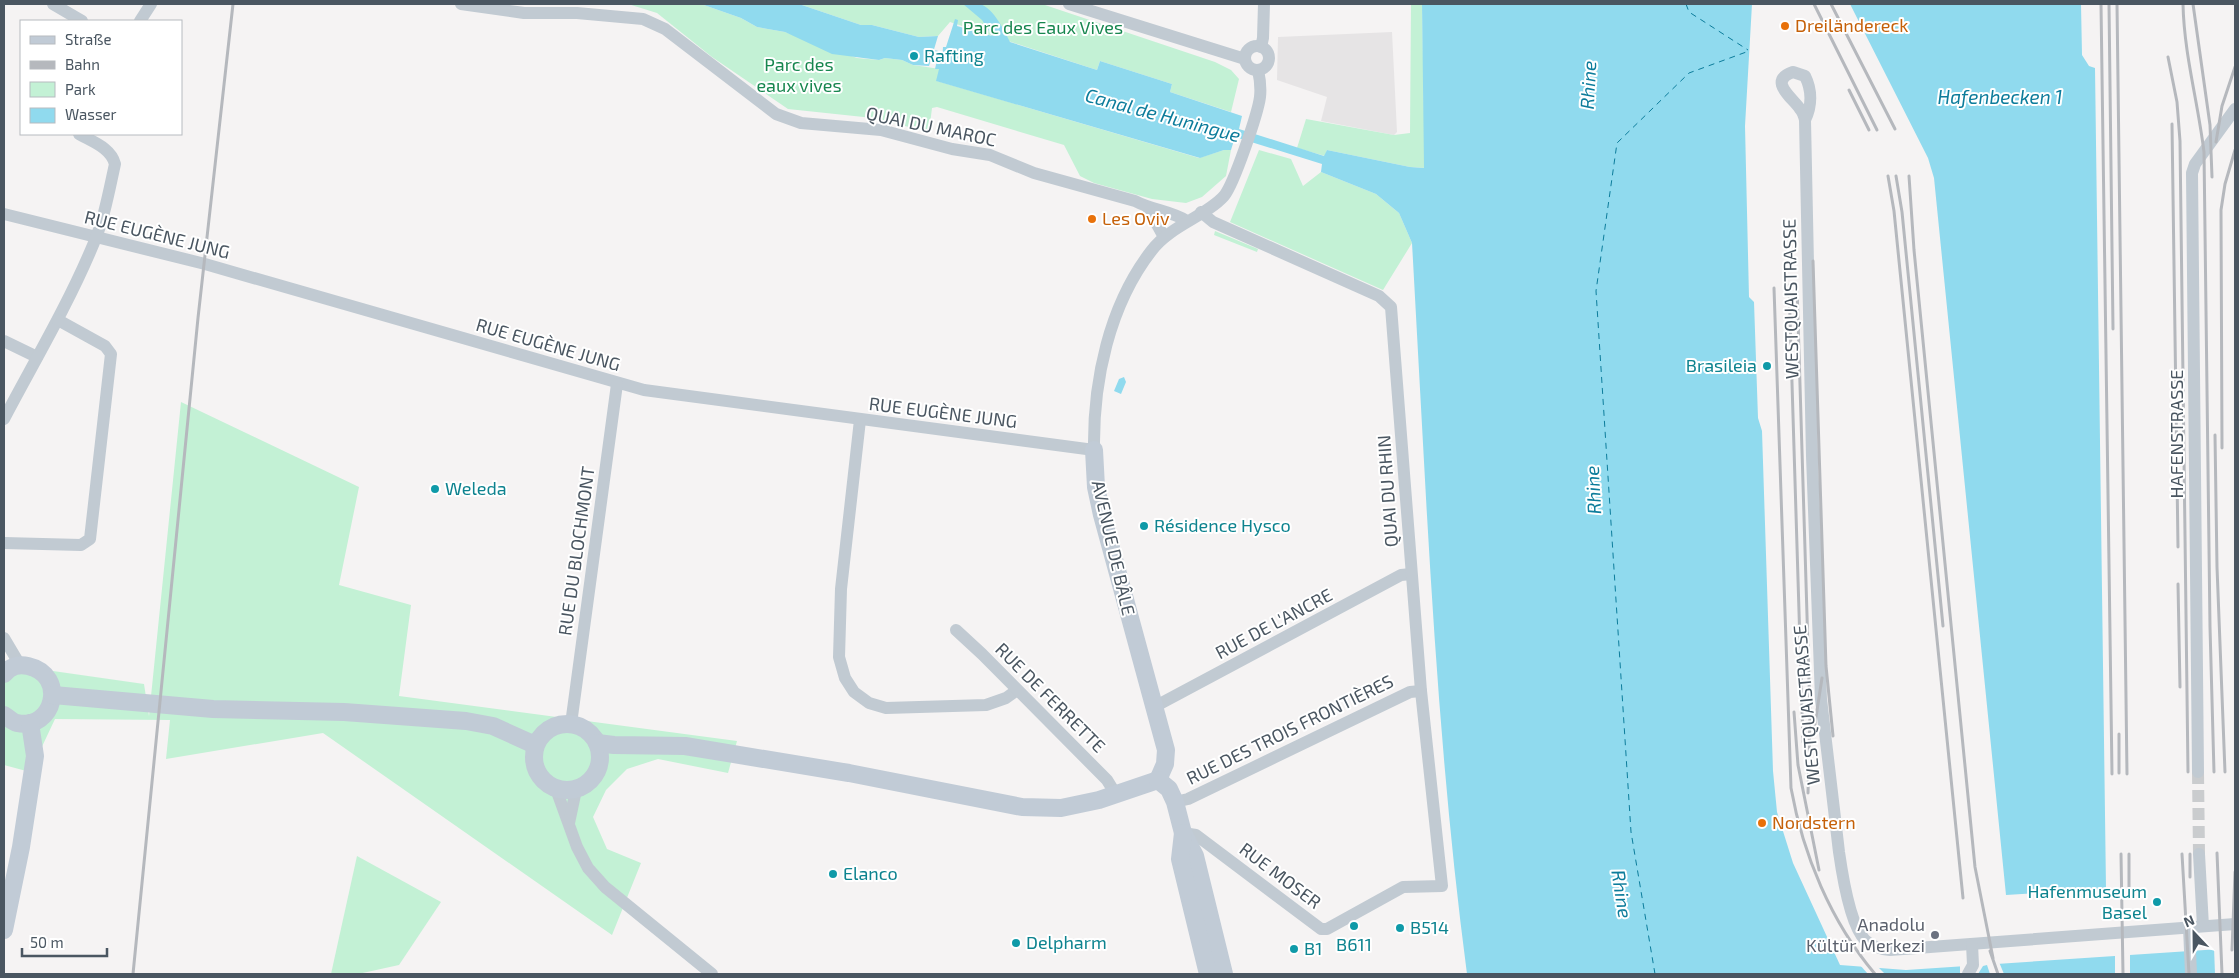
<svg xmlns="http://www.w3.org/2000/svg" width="2239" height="978" font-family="'Exo 2',sans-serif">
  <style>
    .education { fill: #e6e4e5 }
    .green { fill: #c3f1d5 }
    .water { fill: #90daee }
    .pier { fill: #f5f3f3 }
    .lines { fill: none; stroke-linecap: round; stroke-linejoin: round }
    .canal { stroke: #90daee; stroke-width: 12 }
    .ferry { stroke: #0c7c9b; stroke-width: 1; stroke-dasharray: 6 5; stroke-linecap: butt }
    .street-tunnel { stroke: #caccce; stroke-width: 12; stroke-dasharray: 12 6; stroke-linecap: butt }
    .street { stroke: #c1cad2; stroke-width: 12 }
    .secondary { stroke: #c1cbd6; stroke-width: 18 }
    .rail { stroke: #b5b8bd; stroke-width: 3 }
    .food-dot { fill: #e8710a; stroke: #fff; stroke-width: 2 }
    .culture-dot { fill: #0f9aa8; stroke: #fff; stroke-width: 2 }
    .worship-dot { fill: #6b7280; stroke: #fff; stroke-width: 2 }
    .labels { text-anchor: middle; stroke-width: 4; stroke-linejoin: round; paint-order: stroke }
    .food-label { font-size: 18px; fill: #c56008; stroke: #fff; text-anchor: start }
    .park-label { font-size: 18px; fill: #17864f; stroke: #fff }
    .culture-label { font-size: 18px; fill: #0d838f; stroke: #fff; text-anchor: start }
    .street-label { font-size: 18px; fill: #4a5661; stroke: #fff }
    .worship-label { font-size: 18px; fill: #5b616d; stroke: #fff; text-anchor: end }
    .water-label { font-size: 19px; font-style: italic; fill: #0c7c9b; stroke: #fff }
  </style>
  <rect width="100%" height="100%" fill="#f5f3f3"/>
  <path class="education" d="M 1392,32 L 1397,132 L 1394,135 L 1321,121 L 1327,97 L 1277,80 L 1278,37 Z"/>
  <g class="green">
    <path d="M 534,4 L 701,4 L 741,18 L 757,27 L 785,32 L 857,58 L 879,60 L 885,58 L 902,60 L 913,65 L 940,69 L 937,81 L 1199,158 L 1224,150 L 1231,150 L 1226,176 L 1202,197 L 1186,203 L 1152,199 L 1094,183 L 1080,176 L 1064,145 L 937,107 L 932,108 L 929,132 L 873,118 L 788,109 L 712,57 L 657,13 L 628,4 Z"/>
    <path d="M 799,4 L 1042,4 L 1215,62 L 1231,70 L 1239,79 L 1231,112 L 1170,92 L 1172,84 L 1100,61 L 1097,70 L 950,22 L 938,36 L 919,37 L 872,25 L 861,25 Z"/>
    <path d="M 1411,4 L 1422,4 L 1425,168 L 1410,167 L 1327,150 L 1325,156 L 1297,148 L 1306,119 L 1394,135 L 1410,133 Z"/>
    <path d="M 1259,150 L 1291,159 L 1303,186 L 1321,172 L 1376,194 L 1399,213 L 1412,243 L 1383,290 L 1230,222 Z"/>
    <path d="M 1215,231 L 1258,249 L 1257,252 L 1214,235 Z"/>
    <path d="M 181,402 L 359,487 L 339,585 L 411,605 L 399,696 L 737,741 L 728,773 L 658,759 L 627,769 L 606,790 L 593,817 L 607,849 L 641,863 L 612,935 L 323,733 L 166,759 L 170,720 L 55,719 L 30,772 L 4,765 L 4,664 L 144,684 L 149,716 Z"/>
    <path d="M 357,856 L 441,902 L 399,965 L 358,974 L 331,974 Z"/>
  </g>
  <g class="water">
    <path d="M 701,4 L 799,4 L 861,25 L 872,25 L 919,37 L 938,36 L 929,66 L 913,65 L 902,60 L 885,58 L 879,60 L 832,54 L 785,32 L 757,27 L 741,18 Z"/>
    <path d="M 963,4 C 967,4 975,2 980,4 C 994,9 1004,30 1010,42 L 1097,70 L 1100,61 L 1172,84 L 1170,92 L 1242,116 L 1239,129 L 1324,156 L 1327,150 L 1410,167 L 1424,168 L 1422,4 L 1752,4 L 1745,126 L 1749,297 L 1754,302 L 1758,418 L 1762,431 L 1773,771 L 1777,812 L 1793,863 L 1840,965 L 1906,970 L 2235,948 L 2235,974 L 1467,974 C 1435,732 1426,487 1412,243 L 1399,213 L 1376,194 L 1321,172 L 1322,164 L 1235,137 L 1231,150 L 1224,150 L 1200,158 L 936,81 L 939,69 L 935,69 L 937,60 L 942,61 L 943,47 L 946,47 L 955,19 L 958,20 L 957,26 L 992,36 L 982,20 Z"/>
    <path d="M 1850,4 L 2081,4 L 2082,55 L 2089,66 L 2095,68 L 2106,889 L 2006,895 L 1934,178 L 1928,158 Z"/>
    <path d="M 1124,377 L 1126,382 L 1121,394 L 1114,391 L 1119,379 Z"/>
  </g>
  <g class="pier">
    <path d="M 2235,946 L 2235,974 L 2215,974 L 2214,947 Z"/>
    <path d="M 2130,953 L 2130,974 L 2115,974 L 2115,954 Z"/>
    <path d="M 1999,962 L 2004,974 L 1990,974 L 1987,965 L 1983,966 L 1978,974 L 1960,974 L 1960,964 Z"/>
    <path d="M 1859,964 L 1877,966 L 1885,974 L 1868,974 Z"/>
  </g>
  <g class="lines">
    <path class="canal" d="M 916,51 L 959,63"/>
    <g class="ferry">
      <path d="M 1686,4 L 1689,12 L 1748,50"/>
      <path d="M 1655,974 L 1631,832 L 1596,291 L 1617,143 L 1689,73 L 1749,51"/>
    </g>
    <path class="street-tunnel" d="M 2198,772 L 2199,854"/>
    <g class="street">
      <path d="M 53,4 L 82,21"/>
      <path d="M 461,4 L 524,13 L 577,13 L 643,19 L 665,29 L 776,114 L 801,123 L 881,130 L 952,149 L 990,155 L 1034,173 L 1135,201 C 1152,210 1171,211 1187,221"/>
      <path d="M 1069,4 L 1245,59"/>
      <path d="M 140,21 L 151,4"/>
      <circle cx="1257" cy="58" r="12"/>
      <path d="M 1261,47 L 1263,38 L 1264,4"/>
      <path d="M 1805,120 C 1812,106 1812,90 1805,76 L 1793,72 C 1767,81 1793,98 1800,109 C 1803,112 1804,116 1805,120 L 1812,456 L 1821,699 L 1839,852 C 1842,873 1850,925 1865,940 C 1872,947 1880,949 1890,950 L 2235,924"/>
      <path d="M 1148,208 L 1164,237"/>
      <path d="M 4,214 L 205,264 L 644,390 L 1094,450 C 1093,381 1109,305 1152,250 C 1170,226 1206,216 1224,196 C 1234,184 1258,113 1260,97 C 1261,88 1260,79 1258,70"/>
      <path d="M 4,341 L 37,357"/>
      <path d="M 4,419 C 34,362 68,305 93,245 C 104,220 109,191 115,164 C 111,148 93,142 79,134"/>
      <path d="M 860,420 L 841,589 L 839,657 L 845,678 L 854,692 L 869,703 L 886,708 L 986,705 L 1006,698 L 1017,690"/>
      <path d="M 4,543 L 81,545 L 90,539 L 111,354 L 105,346 L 58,320"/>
      <path d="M 956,630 L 982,654 L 1107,780 L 1115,793"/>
      <path d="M 4,638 L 20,665"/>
      <path d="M 1154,707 L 1401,575 L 1411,574"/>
      <path d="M 571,724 L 617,384"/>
      <path d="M 2198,772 L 2192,173 L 2195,164 L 2235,109"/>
      <path d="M 556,789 L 577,847 L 588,868 L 605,887 L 712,974"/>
      <path d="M 1175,802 L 1188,799 L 1410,692 L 1421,691"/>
      <path d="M 569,823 L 576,790"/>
      <path d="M 1183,833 L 1196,835 L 1321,929 L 1327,929 L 1403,887 L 1442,886 L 1421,691 L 1391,307 L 1379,296 L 1213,222 L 1201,212"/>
      <path d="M 2199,854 L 2203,926"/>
      <path d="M 2189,927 L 2191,974"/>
      <path d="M 1968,974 L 1973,965 L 1972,944"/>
    </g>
    <g class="secondary">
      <path d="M 1094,450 L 1096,487 L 1102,515 L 1166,750 L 1165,764 L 1158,780"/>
      <path d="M 4,674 C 11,666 18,664 28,666 C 68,675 54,731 17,723 C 12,722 8,717 4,715"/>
      <path d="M 53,695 L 213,709 L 344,712 L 466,721 L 493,726 L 535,745"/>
      <circle cx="567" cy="757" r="33"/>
      <path d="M 597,743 L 614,745 L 685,746 L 849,773 L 1022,807 L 1061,808 L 1099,800 L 1158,780"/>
      <path d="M 1158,780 L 1169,789 L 1175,802 L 1183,833 L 1195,856 L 1224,974"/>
      <path d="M 1183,833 L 1180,859 L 1208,974"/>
      <path d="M 4,930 L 21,847 L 35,756 L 30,723"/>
    </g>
    <g class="rail">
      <path d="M 1814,4 L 1877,130"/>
      <path d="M 1831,4 L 1895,129"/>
      <path d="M 2101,4 L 2112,774"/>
      <path d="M 2109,4 L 2113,329"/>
      <path d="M 2117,4 L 2127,774"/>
      <path d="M 2183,4 C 2184,54 2198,102 2204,152 L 2210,627 L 2214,772"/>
      <path d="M 2193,4 L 2210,125 L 2212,177"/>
      <path d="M 2168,57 L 2177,102 L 2180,141 L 2188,772"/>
      <path d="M 1849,90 L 1869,130"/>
      <path d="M 2172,124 L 2178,547"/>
      <path d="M 2216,142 L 2222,106 L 2235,67"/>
      <path d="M 1888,176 L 1894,211 L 1963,898"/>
      <path d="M 1896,176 L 1902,212 L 1943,626"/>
      <path d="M 1909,176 L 1914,250 L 1975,867 L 1993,958"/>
      <path d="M 1813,261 L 1826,666 L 1833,736"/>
      <path d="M 1789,285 L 1803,742"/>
      <path d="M 1797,286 L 1810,714 L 1808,793"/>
      <path d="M 1774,288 L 1791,788 C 1803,855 1831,922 1875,974"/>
      <path d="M 2215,435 L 2217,567 L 2225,772"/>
      <path d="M 2222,448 L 2221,210 L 2225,184 L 2235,150"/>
      <path d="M 2178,584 L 2180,687"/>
      <path d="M 1794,712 L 1798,765 L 1819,870"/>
      <path d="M 1814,730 L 1822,678"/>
      <path d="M 2119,734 L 2119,773"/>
      <path d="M 2217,853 L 2222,974"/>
      <path d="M 2121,854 L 2123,974"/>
      <path d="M 2182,854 L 2189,974"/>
      <path d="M 2190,877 L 2190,854"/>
      <path d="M 2129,897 L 2129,854"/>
      <path d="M 2232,950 L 2235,872"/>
      <path d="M 1990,951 L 1998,974"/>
      <path d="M 133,974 L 198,318 L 233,4"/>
    </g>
  </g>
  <g class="food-dot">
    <circle cx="1785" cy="26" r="5"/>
    <circle cx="1092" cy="219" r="5"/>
    <circle cx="1762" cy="823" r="5"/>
  </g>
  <g class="culture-dot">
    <circle cx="914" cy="56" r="5"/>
    <circle cx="1767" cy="366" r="5"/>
    <circle cx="435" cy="489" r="5"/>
    <circle cx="1144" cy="526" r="5"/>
    <circle cx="833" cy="874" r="5"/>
    <circle cx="2157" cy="902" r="5"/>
    <circle cx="1354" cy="926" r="5"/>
    <circle cx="1400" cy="928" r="5"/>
    <circle cx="1016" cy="943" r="5"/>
    <circle cx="1294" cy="949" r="5"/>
  </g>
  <circle class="worship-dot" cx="1935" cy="935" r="5"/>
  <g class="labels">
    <g class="food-label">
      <text x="1795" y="32">Dreiländereck</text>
      <text x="1102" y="225">Les Oviv</text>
      <text x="1772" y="829">Nordstern</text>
    </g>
    <g class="park-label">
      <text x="1043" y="34">Parc des Eaux Vives</text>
      <text x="799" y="71">Parc des<tspan x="799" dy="21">eaux vives</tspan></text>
    </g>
    <g class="culture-label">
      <text x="924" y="62">Rafting</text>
      <text x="1757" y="372" text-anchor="end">Brasileia</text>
      <text x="445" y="495">Weleda</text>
      <text x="1154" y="532">Résidence Hysco</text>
      <text x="843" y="880">Elanco</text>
      <text x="2147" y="898" text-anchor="end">Hafenmuseum<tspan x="2147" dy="21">Basel</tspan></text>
      <text x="1410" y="934">B514</text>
      <text x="1026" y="949">Delpharm</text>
      <text x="1354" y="951" text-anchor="middle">B611</text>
      <text x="1304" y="955">B1</text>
    </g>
    <g class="street-label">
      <text transform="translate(931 127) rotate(12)" y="6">QUAI DU MAROC</text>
      <text transform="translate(157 235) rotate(14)" y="6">RUE EUGÈNE JUNG</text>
      <text transform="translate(1791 299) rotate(-91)" y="6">WESTQUAISTRASSE</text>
      <text transform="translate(548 345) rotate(16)" y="6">RUE EUGÈNE JUNG</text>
      <text transform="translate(943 413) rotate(7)" y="6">RUE EUGÈNE JUNG</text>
      <text transform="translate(2177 434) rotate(-90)" y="6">HAFENSTRASSE</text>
      <text transform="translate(1388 491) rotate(-94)" y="6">QUAI DU RHIN</text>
      <text transform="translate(1113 548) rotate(77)" y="6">AVENUE DE BÂLE</text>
      <text transform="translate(577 551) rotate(-82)" y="6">RUE DU BLOCHMONT</text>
      <text transform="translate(1274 624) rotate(-28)" y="6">RUE DE L'ANCRE</text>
      <text transform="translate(1050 698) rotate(45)" y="6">RUE DE FERRETTE</text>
      <text transform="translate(1807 705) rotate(-95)" y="6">WESTQUAISTRASSE</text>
      <text transform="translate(1290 730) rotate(-26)" y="6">RUE DES TROIS FRONTIÈRES</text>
      <text transform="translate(1280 876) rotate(37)" y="6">RUE MOSER</text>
    </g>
    <g class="worship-label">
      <text x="1925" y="931">Anadolu<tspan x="1925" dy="21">Kültür Merkezi</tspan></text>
    </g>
    <g class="water-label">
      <text transform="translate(1588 85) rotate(-87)" y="7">Rhine</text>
      <text x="2000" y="104">Hafenbecken 1</text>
      <text transform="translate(1163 115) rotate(15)" y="7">Canal de Huningue</text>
      <text transform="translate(1593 490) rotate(-93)" y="7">Rhine</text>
      <text transform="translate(1622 894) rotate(81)" y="7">Rhine</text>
    </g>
  </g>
  <rect width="2239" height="978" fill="none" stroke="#4a5661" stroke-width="10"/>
  <rect x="20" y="20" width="162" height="115" fill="#ffffff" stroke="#b7bbc0"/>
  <rect x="30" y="36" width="25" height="8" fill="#c1cbd6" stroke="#b7bbc0"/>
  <text x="65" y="45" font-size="15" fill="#4a5661">Straße</text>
  <rect x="30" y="61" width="25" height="8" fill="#b5b8bd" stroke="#b7bbc0"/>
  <text x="65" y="70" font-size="15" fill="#4a5661">Bahn</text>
  <rect x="30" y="82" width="25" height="15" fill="#c3f1d5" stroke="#b7bbc0"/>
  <text x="65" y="95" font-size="15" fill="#4a5661">Park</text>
  <rect x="30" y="108" width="25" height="15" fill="#90daee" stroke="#b7bbc0"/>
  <text x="65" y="120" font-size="15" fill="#4a5661">Wasser</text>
  <g transform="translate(2194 933) rotate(338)" stroke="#ffffff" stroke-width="4" paint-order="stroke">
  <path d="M0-4L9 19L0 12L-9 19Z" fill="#4a5661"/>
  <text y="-8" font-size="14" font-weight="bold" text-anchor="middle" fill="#4a5661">N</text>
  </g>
  <path d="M22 948v8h85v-8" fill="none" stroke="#4a5661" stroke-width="2.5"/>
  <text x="30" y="948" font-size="15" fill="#4a5661" stroke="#ffffff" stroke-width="4" paint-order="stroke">50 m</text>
</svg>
